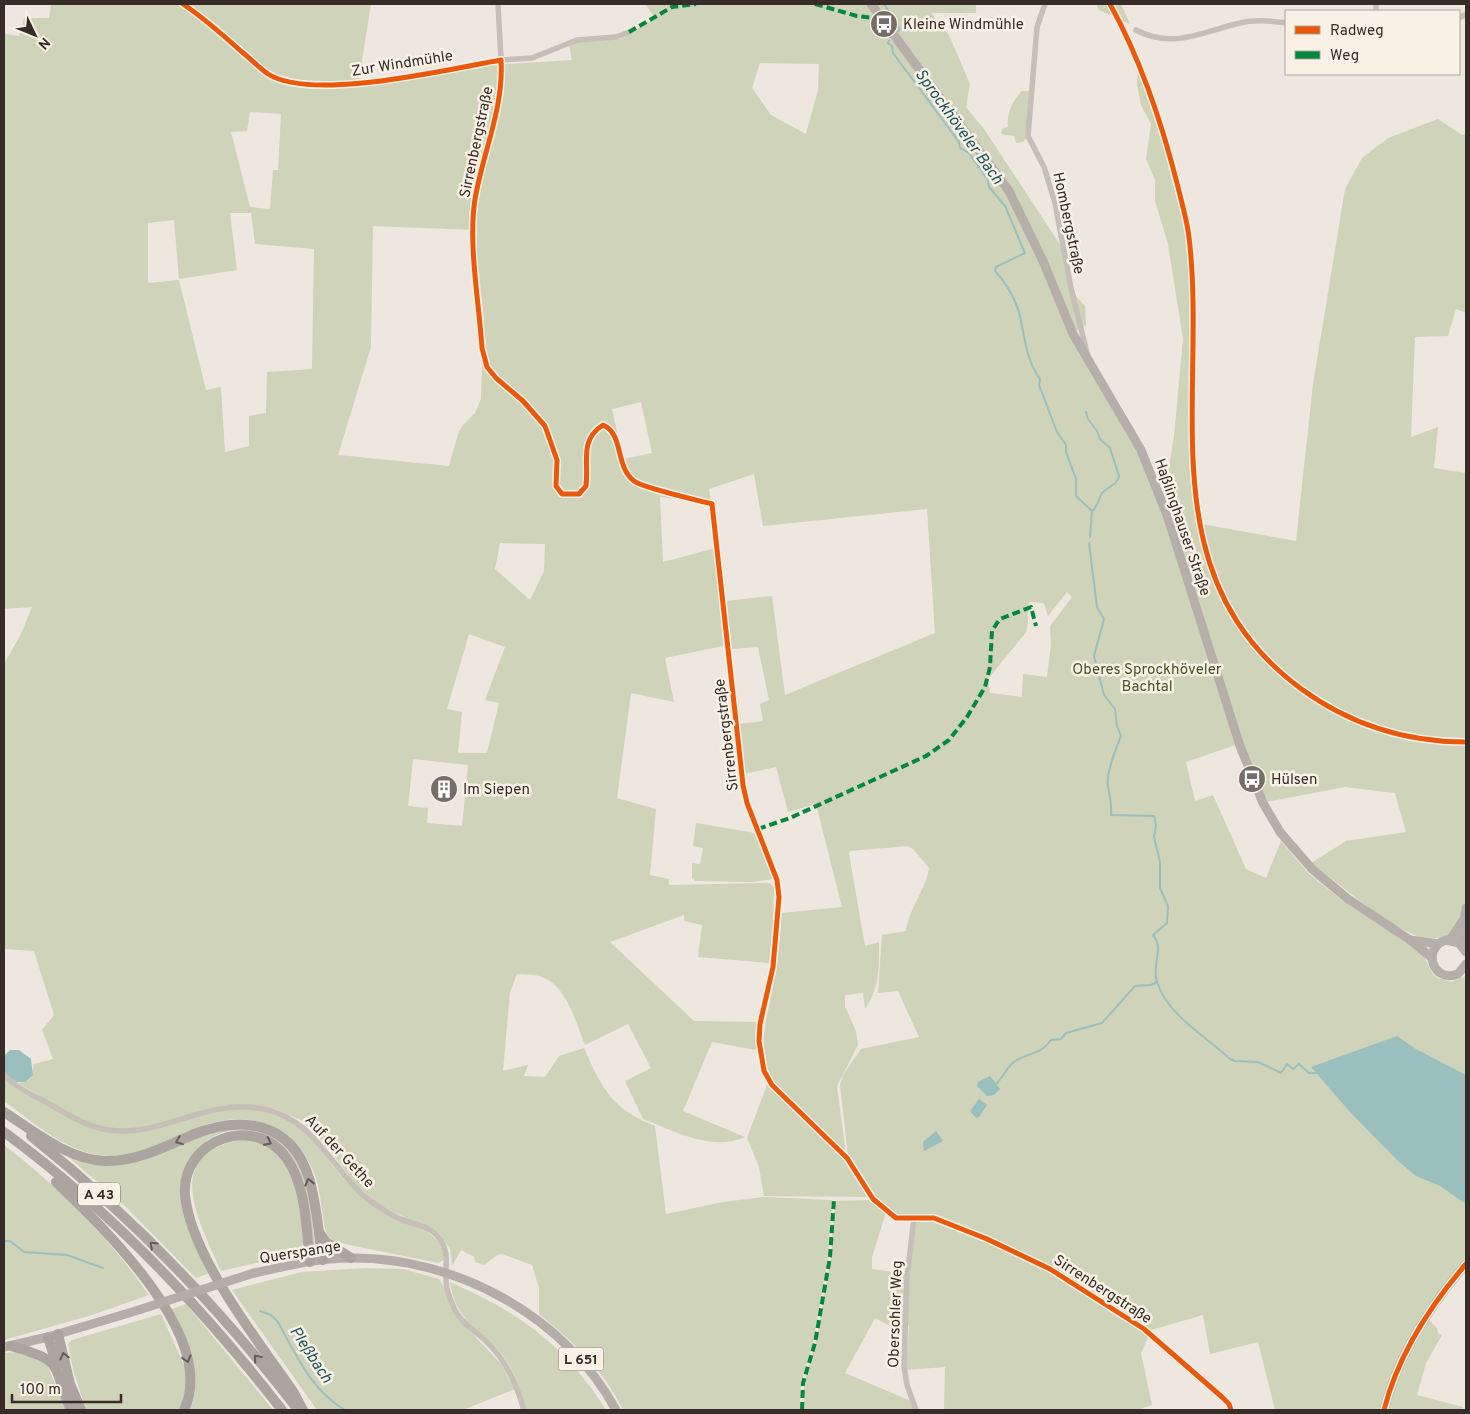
<svg xmlns="http://www.w3.org/2000/svg" width="1470" height="1414" font-family="Overpass,sans-serif">
  <style>
    .green { fill: #ced3b9; fill-rule: evenodd }
    .water { fill: #9abfbf }
    .lines { fill: none; stroke-linecap: round; stroke-linejoin: round }
    .stream { stroke: #9abfbf; stroke-width: 2 }
    .street { stroke: #c6bfb8; stroke-width: 5.5 }
    .secondary { stroke: #b6afa9; stroke-width: 9 }
    .primary { stroke: #b4ada8; stroke-width: 9 }
    .highway { stroke: #aca59f; stroke-width: 10 }
    .primary-bridge { stroke: #b4ada8; stroke-width: 9 }
    .quiet { stroke: #00873e; stroke-width: 4; stroke-dasharray: 8 4; stroke-linecap: butt }
    .cycleway-casing { stroke: #faf1e6; stroke-width: 8 }
    .cycleway { stroke: #e8590c; stroke-width: 5 }
    .oneway { stroke: #665c57 }
    .labels { text-anchor: middle; stroke-width: 5; stroke-linejoin: round; paint-order: stroke }
    .shield { fill: #faf1e6; stroke: #726760; stroke-width: 1 }
    .shield-label { font-size: 14px; font-weight: bold; fill: #372c27 }
    .poi-label { font-size: 15px; fill: #372c27; stroke: #faf1e6; text-anchor: start }
    .street-label { font-size: 15px; fill: #372c27; stroke: #faf1e6 }
    .park-label { font-size: 15px; fill: #455629; stroke: #faf1e6 }
    .water-label { font-size: 16px; font-style: italic; fill: #1a555a; stroke: #faf1e6 }
  </style>
  <rect width="100%" height="100%" fill="#ede7e0"/>
  <g class="green">
    <path d="M 51,4 L 179,4 L 210,27 L 220,27 L 188,4 L 371,4 L 358,86 L 374,85 L 492,65 L 572,60 L 569,45 L 577,42 L 620,39 L 655,18 L 645,4 L 976,4 L 976,13 L 931,13 L 949,35 L 970,84 L 966,107 L 984,129 L 1061,246 L 1070,289 L 1085,306 L 1086,325 L 1070,334 L 1088,368 L 1162,494 L 1166,486 L 1174,436 L 1183,339 L 1168,244 L 1155,201 L 1155,180 L 1146,159 L 1151,124 L 1141,105 L 1137,85 L 1138,65 L 1157,120 L 1188,243 L 1191,382 L 1190,461 L 1196,523 L 1296,541 L 1313,384 L 1345,189 L 1362,158 L 1388,138 L 1438,119 L 1462,135 L 1466,134 L 1466,313 L 1456,309 L 1448,336 L 1415,337 L 1411,437 L 1438,427 L 1434,468 L 1466,473 L 1466,944 L 1447,936 L 1425,940 L 1404,930 L 1381,917 L 1311,863 L 1346,841 L 1406,832 L 1395,793 L 1345,787 L 1266,802 L 1242,743 L 1186,762 L 1195,801 L 1213,795 L 1246,869 L 1266,878 L 1281,841 L 1308,873 L 1344,902 L 1423,954 L 1432,973 L 1437,978 L 1451,982 L 1466,976 L 1466,1258 C 1431,1300 1394,1356 1380,1410 L 1275,1410 L 1258,1342 L 1210,1354 L 1203,1315 L 1151,1330 L 1141,1353 L 1152,1405 L 1137,1410 L 944,1410 L 945,1367 L 906,1370 L 909,1326 L 906,1322 L 915,1219 L 934,1216 L 895,1216 L 876,1199 L 848,1156 L 840,1085 L 843,1075 L 861,1049 L 919,1037 L 898,991 L 878,993 L 882,935 L 906,931 C 909,908 925,892 929,868 L 913,849 L 908,846 L 850,851 L 849,854 L 865,946 L 879,942 C 879,968 880,987 865,1009 L 863,993 L 845,995 L 845,1007 L 856,1031 L 858,1045 L 837,1086 L 846,1155 L 772,1082 C 754,1046 769,1014 775,977 C 779,956 780,934 782,913 L 842,907 L 816,804 L 788,812 L 776,767 L 744,774 L 739,724 L 763,721 L 760,704 L 769,700 L 758,647 L 732,649 L 726,601 L 772,596 L 785,695 L 935,633 L 927,509 L 763,526 L 754,474 L 709,489 L 711,503 L 660,497 L 663,562 L 716,548 L 723,646 L 665,658 L 674,702 L 631,693 L 617,798 L 656,809 L 650,875 L 669,879 L 669,885 L 769,883 L 774,887 L 773,928 L 769,963 L 698,957 L 702,925 L 684,921 L 684,915 L 610,942 L 694,1021 L 758,1022 L 756,1050 L 712,1042 L 683,1111 L 745,1137 C 711,1152 675,1131 643,1119 L 625,1081 L 651,1068 L 628,1024 L 585,1045 C 575,1021 567,984 539,976 C 533,974 525,975 517,974 L 510,992 L 503,1071 L 528,1065 L 524,1076 L 545,1077 L 559,1056 L 584,1048 C 602,1089 612,1109 655,1126 L 666,1214 L 723,1202 L 764,1197 L 832,1200 L 828,1257 L 813,1343 L 801,1383 L 800,1410 L 623,1410 C 604,1370 573,1342 539,1314 L 539,1288 L 532,1265 L 502,1254 L 497,1255 L 484,1265 L 475,1262 L 474,1257 L 461,1250 L 452,1266 L 450,1249 L 438,1232 L 393,1212 L 373,1200 L 356,1185 L 326,1145 L 303,1121 L 276,1109 L 245,1104 L 220,1106 C 243,1108 267,1109 287,1120 C 317,1136 329,1166 353,1188 C 361,1196 371,1202 381,1209 C 401,1224 446,1229 444,1260 L 438,1263 L 335,1242 L 328,1236 L 325,1229 C 321,1210 321,1188 313,1170 C 292,1124 249,1109 202,1126 C 174,1136 141,1158 109,1156 C 67,1154 36,1124 4,1101 L 4,1077 L 18,1090 L 38,1100 L 40,1096 L 18,1083 L 26,1082 L 31,1078 L 34,1064 L 53,1059 L 42,1030 L 54,1015 L 34,951 L 4,949 L 4,664 L 21,634 L 32,607 L 4,609 L 4,34 L 19,36 L 24,18 L 49,18 ZM 760,63 L 819,64 L 818,90 L 806,134 L 771,115 L 752,88 ZM 250,112 L 281,114 L 278,170 L 273,170 L 270,209 L 250,207 L 231,132 L 247,131 ZM 230,213 L 251,213 L 255,244 L 314,249 L 312,369 L 267,372 L 266,413 L 249,416 L 249,446 L 225,452 L 221,387 L 206,390 L 179,280 L 148,283 L 148,223 L 174,220 L 179,279 L 237,270 ZM 373,226 L 475,230 L 484,320 L 484,347 L 488,361 L 498,377 L 524,405 L 494,381 L 482,364 L 481,399 L 475,413 L 463,425 L 458,434 L 449,466 L 338,455 L 371,347 ZM 641,402 L 652,453 L 623,459 L 612,409 ZM 500,543 L 545,544 L 544,571 L 530,600 L 495,569 ZM 1067,592 L 1072,597 L 1050,626 L 1051,644 L 1047,677 L 1023,674 L 1022,697 L 990,693 L 988,679 L 1027,631 L 1029,602 L 1044,603 L 1048,616 ZM 469,634 L 505,647 L 485,700 L 499,703 L 487,753 L 458,753 L 462,712 L 447,709 ZM 413,759 L 468,765 L 462,826 L 427,823 L 428,808 L 408,806 Z"/>
    <path d="M 1096,4 L 1121,4 L 1130,24 L 1099,10 Z"/>
    <path d="M 1022,91 L 1031,91 L 1026,138 L 1023,142 L 1016,143 L 1014,136 L 1001,134 L 1002,129 L 1008,127 C 1006,114 1013,100 1022,91 Z"/>
    <path d="M 696,823 L 755,833 L 774,879 L 752,882 L 695,881 L 692,878 L 692,863 L 700,864 L 703,848 L 693,846 Z"/>
    <path d="M 768,1082 L 845,1159 L 870,1197 L 764,1196 L 759,1167 L 747,1138 Z"/>
    <path d="M 218,1129 L 263,1130 L 290,1149 L 308,1182 L 315,1247 L 313,1247 C 310,1221 309,1191 297,1168 C 279,1132 228,1114 198,1149 C 191,1158 187,1174 183,1184 L 212,1272 L 196,1278 L 124,1205 L 64,1153 L 101,1164 Z"/>
    <path d="M 247,1139 C 259,1143 270,1146 278,1155 C 296,1174 305,1219 303,1244 L 299,1250 L 292,1255 L 221,1271 C 197,1218 160,1151 247,1139 Z"/>
    <path d="M 4,1145 C 59,1187 109,1238 149,1295 L 92,1315 L 4,1340 Z"/>
    <path d="M 872,1200 L 886,1212 L 872,1257 L 872,1269 L 907,1274 L 903,1333 L 875,1318 L 845,1373 L 911,1401 L 914,1410 L 804,1410 L 804,1383 L 816,1342 L 831,1257 L 835,1201 Z"/>
    <path d="M 365,1268 L 403,1269 L 439,1279 L 468,1329 L 502,1365 L 515,1389 L 463,1410 L 317,1410 L 232,1290 L 302,1272 Z"/>
    <path d="M 450,1282 C 520,1313 565,1345 606,1410 L 525,1410 C 521,1394 517,1377 508,1363 C 487,1329 456,1327 450,1282 Z"/>
    <path d="M 186,1304 L 273,1410 L 190,1410 C 205,1374 186,1342 169,1310 Z"/>
    <path d="M 161,1314 L 184,1365 L 188,1384 L 179,1410 L 86,1410 L 73,1369 L 68,1344 L 72,1340 Z"/>
    <path d="M 1429,1320 L 1437,1328 L 1438,1333 L 1442,1335 L 1426,1363 L 1417,1395 L 1463,1407 L 1462,1410 L 1388,1410 C 1394,1378 1413,1348 1429,1320 Z"/>
    <path d="M 17,1352 L 45,1361 L 67,1410 L 4,1410 L 4,1353 Z"/>
  </g>
  <g class="water">
    <path d="M 1397,1036 L 1416,1049 L 1466,1075 L 1466,1204 L 1440,1186 L 1416,1176 L 1397,1160 L 1350,1112 L 1311,1067 Z"/>
    <path d="M 10,1050 L 19,1050 L 31,1059 L 33,1075 L 26,1082 L 15,1082 L 5,1073 L 4,1056 Z"/>
    <path d="M 990,1076 L 1000,1089 L 994,1095 L 987,1096 L 977,1086 L 978,1082 Z"/>
    <path d="M 979,1099 L 987,1105 L 979,1117 L 976,1118 L 970,1111 Z"/>
    <path d="M 936,1131 L 943,1141 L 924,1151 L 923,1142 Z"/>
  </g>
  <g class="lines">
    <g class="stream">
      <path d="M 884,4 L 900,29 L 898,31"/>
      <path d="M 889,41 L 888,43 L 892,46 L 893,53 L 959,142 L 960,148 L 969,153 L 988,180 L 989,187 L 1005,206 L 1025,253 L 996,267 L 995,271 C 1006,283 1014,296 1019,312 C 1025,336 1025,358 1040,379 L 1039,385 L 1057,432 L 1066,445 L 1066,452 L 1076,479 L 1076,496 L 1092,511 L 1090,537"/>
      <path d="M 1086,412 L 1088,419 L 1097,431 L 1100,439 L 1110,448 L 1119,476 C 1117,486 1108,486 1102,493 C 1098,499 1098,507 1092,511"/>
      <path d="M 1089,543 L 1097,607 L 1104,619 L 1094,656 L 1104,695 L 1115,709 L 1117,726 L 1121,736 C 1116,748 1106,774 1108,787 C 1110,797 1112,805 1111,815 L 1154,816 L 1156,825 L 1154,837 L 1160,862 L 1160,888 L 1168,906 L 1167,923 L 1153,935 C 1165,949 1151,965 1157,982 C 1168,1016 1206,1036 1230,1059 L 1235,1061 L 1258,1062 L 1281,1073 L 1287,1064 L 1293,1069 L 1299,1064 L 1309,1073 L 1319,1073"/>
      <path d="M 996,1084 C 1004,1077 1007,1065 1017,1060 C 1031,1052 1040,1055 1051,1040 L 1061,1039 L 1066,1033 L 1102,1023 L 1135,986 L 1151,985 L 1157,982"/>
      <path d="M 4,1241 L 10,1241 L 24,1252 L 67,1255 L 103,1268"/>
      <path d="M 260,1311 L 271,1315 L 278,1322 C 296,1355 312,1391 345,1410"/>
    </g>
    <g class="street">
      <path d="M 183,4 L 202,17 L 269,74 L 292,83 L 336,84 L 374,82 L 501,60 L 532,58 L 577,40 L 616,37 L 629,32"/>
      <path d="M 498,4 L 502,78 L 497,111 L 475,200 L 473,229 L 482,348 L 487,367 L 496,378 L 523,401 L 545,426 L 557,460 L 556,486 L 562,494 L 579,494 L 586,486 C 589,462 579,440 603,425 C 624,434 615,467 634,481 C 643,488 697,500 712,504 L 743,785 L 747,803 L 777,880 L 779,897 L 773,967 L 760,1024 L 759,1041 L 764,1071 L 772,1085 L 847,1158 L 873,1199 L 896,1218 L 934,1218 L 987,1239 L 1050,1269 L 1144,1329 L 1222,1397 L 1229,1404 L 1231,1410"/>
      <path d="M 1045,4 L 1037,27 L 1028,136 L 1044,167 L 1055,203 L 1071,288 L 1088,357"/>
      <path d="M 1376,4 L 1376,11"/>
      <path d="M 1459,18 L 1466,14"/>
      <path d="M 1136,30 C 1174,50 1203,31 1240,23 C 1255,19 1271,21 1286,23"/>
      <path d="M 4,1074 C 15,1088 35,1096 51,1105 C 69,1115 87,1127 109,1130 C 161,1138 208,1097 264,1109 C 313,1119 330,1165 364,1196 C 374,1204 385,1211 396,1217 C 409,1224 430,1225 439,1238 C 450,1252 445,1265 446,1281 C 446,1291 451,1301 455,1310 C 461,1323 477,1332 487,1342 C 507,1362 516,1383 524,1410"/>
      <path d="M 914,1218 L 907,1278 L 904,1366 L 907,1385 L 916,1410"/>
    </g>
    <g class="secondary">
      <path d="M 871,4 L 1009,191 L 1043,261 L 1073,334 L 1141,450 L 1167,515 L 1240,746 L 1263,803 L 1280,832 L 1312,869 L 1348,899 L 1410,940 L 1431,957"/>
      <path d="M 1410,940 L 1438,944"/>
      <path d="M 1450,940 L 1464,919"/>
      <path d="M 1461,945 L 1466,908"/>
      <path d="M 1466,952 L 1459,943 L 1446,940 C 1421,948 1433,984 1458,974 L 1466,964"/>
      <path d="M 1384,1410 C 1398,1355 1429,1307 1466,1264"/>
    </g>
    <g class="primary">
      <path d="M 254,1273 C 286,1266 319,1258 351,1258 C 457,1257 566,1317 616,1410"/>
      <path d="M 4,1347 L 48,1337 L 129,1313"/>
    </g>
    <g class="highway">
      <path d="M 4,1112 C 35,1132 67,1159 105,1161 C 135,1162 165,1147 192,1135 C 241,1115 291,1121 309,1178 C 317,1204 318,1233 323,1260"/>
      <path d="M 4,1132 C 109,1209 202,1307 282,1410"/>
      <path d="M 31,1136 C 130,1215 219,1307 296,1407"/>
      <path d="M 56,1182 C 103,1227 219,1338 184,1410"/>
      <path d="M 319,1232 L 326,1242 L 351,1258"/>
      <path d="M 58,1334 L 70,1384 L 81,1410"/>
      <path d="M 48,1337 L 57,1366"/>
      <path d="M 11,1346 C 66,1361 51,1364 71,1410"/>
      <path d="M 303,1410 L 294,1393 C 259,1342 191,1257 185,1195 C 181,1139 256,1113 287,1159 C 307,1188 306,1229 310,1262"/>
    </g>
    <path class="primary-bridge" d="M 129,1313 L 254,1273"/>
    <g class="quiet">
      <path d="M 815,4 L 857,16 L 881,19"/>
      <path d="M 629,32 L 672,7 L 696,4"/>
      <path d="M 758,829 L 790,818 L 926,756 L 949,740 L 967,717 L 985,687 L 990,667 L 992,631 L 997,623 L 1000,619 L 1031,607 L 1036,626"/>
      <path d="M 802,1410 L 803,1383 L 815,1343 L 830,1257 L 834,1199"/>
    </g>
    <g class="cycleway-casing">
      <g id="cycleway">
        <path d="M 183,4 C 204,18 223,35 242,52 C 251,59 259,68 268,74 C 313,102 448,69 501,60 C 504,108 483,152 475,199 C 468,244 479,302 482,348 L 487,367 L 496,378 L 523,401 L 545,426 L 557,460 L 556,486 L 562,494 L 579,494 L 586,486 C 589,462 579,440 603,425 C 624,434 615,467 634,481 C 643,488 697,500 712,504 L 743,785 L 747,803 L 777,880 L 779,897 L 773,967 L 760,1024 L 759,1041 L 764,1071 L 772,1085 L 847,1158 L 873,1199 L 896,1218 L 934,1218 L 987,1239 L 1050,1269 L 1144,1329 L 1222,1397 L 1229,1404 L 1231,1410"/>
        <path d="M 1110,4 C 1142,62 1162,123 1178,187 C 1182,204 1187,220 1189,237 C 1208,396 1147,574 1300,688 C 1349,724 1405,742 1466,742"/>
        <path d="M 1384,1410 C 1398,1355 1429,1307 1466,1264"/>
      </g>
    </g>
    <use href="#cycleway" class="cycleway"/>
  </g>
  <defs><path id="oneway-chevron" d="M-2-3.5L2.5 0L-2 3.5" fill="none" stroke-width="1.6" stroke-linecap="round" stroke-linejoin="round" transform="scale(1.25)"/></defs>
  <g class="oneway">
    <use href="#oneway-chevron" transform="translate(179 1141) rotate(158)"/>
    <use href="#oneway-chevron" transform="translate(268 1142) rotate(27)"/>
    <use href="#oneway-chevron" transform="translate(309 1182) rotate(-104)"/>
    <use href="#oneway-chevron" transform="translate(153 1245) rotate(-136)"/>
    <use href="#oneway-chevron" transform="translate(64 1356) rotate(-103)"/>
    <use href="#oneway-chevron" transform="translate(257 1358) rotate(-130)"/>
    <use href="#oneway-chevron" transform="translate(187 1359) rotate(73)"/>
  </g>
  <defs>
    <g id="bus-disc" transform="scale(1.4375)"><circle r="9.5" fill="#776d68" stroke="#faf1e6"/><path d="M-5-6H5V4H4V6H2V4H-2V6H-4V4H-5ZM-3.5-4V0h7V-4ZM-3.5 1.2v1.5H-2V1.2ZM2 1.2v1.5H3.5V1.2Z" fill="#fff"/></g>
    <g id="building-disc" transform="scale(1.4375)"><circle r="9.5" fill="#776d68" stroke="#faf1e6"/><path d="M-4-6H4V6H1V3H-1V6H-4ZM-2.5-4.3h1.7v1.8h-1.7ZM.8-4.3h1.7v1.8H.8ZM-2.5-1h1.7V.8h-1.7ZM.8-1h1.7V.8H.8Z" fill="#fff"/></g>
  </defs>
  <g fill-rule="evenodd">
    <use href="#bus-disc" x="884" y="24"/>
    <use href="#bus-disc" x="1252" y="779"/>
    <use href="#building-disc" x="444" y="789"/>
  </g>
  <g class="labels">
    <g class="shield">
      <rect x="78" y="1182.5" width="42" height="23" rx="4"/>
      <rect x="558.5" y="1347.5" width="45" height="23" rx="4"/>
    </g>
    <g class="shield-label">
      <text x="99" y="1199">A 43</text>
      <text x="581" y="1364">L 651</text>
    </g>
    <g class="poi-label">
      <text x="903" y="29">Kleine Windmühle</text>
      <text x="1271" y="784">Hülsen</text>
      <text x="463" y="794">Im Siepen</text>
    </g>
    <g class="street-label">
      <text transform="translate(402 63) rotate(-9)" y="5">Zur Windmühle</text>
      <text transform="translate(476 142) rotate(-78)" y="5">Sirrenbergstraße</text>
      <text transform="translate(1069 223) rotate(78)" y="5">Hombergstraße</text>
      <text transform="translate(1183 527) rotate(71)" y="5">Haßlinghauser Straße</text>
      <text transform="translate(726 735) rotate(-97)" y="5">Sirrenbergstraße</text>
      <text transform="translate(340 1151) rotate(47)" y="5">Auf der Gethe</text>
      <text transform="translate(300 1252) rotate(-9)" y="5">Querspange</text>
      <text transform="translate(1103 1289) rotate(33)" y="5">Sirrenbergstraße</text>
      <text transform="translate(895 1314) rotate(-88)" y="5">Obersohler Weg</text>
    </g>
    <g class="park-label">
      <text x="1147" y="674">Oberes Sprockhöveler<tspan x="1147" dy="17">Bachtal</tspan></text>
    </g>
    <g class="water-label">
      <text transform="translate(960 126) rotate(54)" y="6">Sprockhöveler Bach</text>
      <text transform="translate(312 1354) rotate(57)" y="6">Pleßbach</text>
    </g>
  </g>
  <rect width="1470" height="1414" fill="none" stroke="#372c27" stroke-width="10"/>
  <rect x="1285" y="10" width="175" height="65" fill="#faf1e6" stroke="#aca29a"/>
  <rect x="1295" y="26" width="25" height="8" fill="#e8590c" stroke="#aca29a"/>
  <text x="1330" y="35" font-size="15" fill="#372c27">Radweg</text>
  <rect x="1295" y="51" width="25" height="8" fill="#00873e" stroke="#aca29a"/>
  <text x="1330" y="60" font-size="15" fill="#372c27">Weg</text>
  <g transform="translate(35 35) rotate(133)" stroke="#faf1e6" stroke-width="4" paint-order="stroke">
  <path d="M0-4L9 19L0 12L-9 19Z" fill="#372c27"/>
  <text y="-8" font-size="14" font-weight="bold" text-anchor="middle" fill="#372c27">N</text>
  </g>
  <path d="M12 1394v8h109v-8" fill="none" stroke="#372c27" stroke-width="2.5"/>
  <text x="20" y="1394" font-size="15" fill="#372c27" stroke="#faf1e6" stroke-width="4" paint-order="stroke">100 m</text>
</svg>
